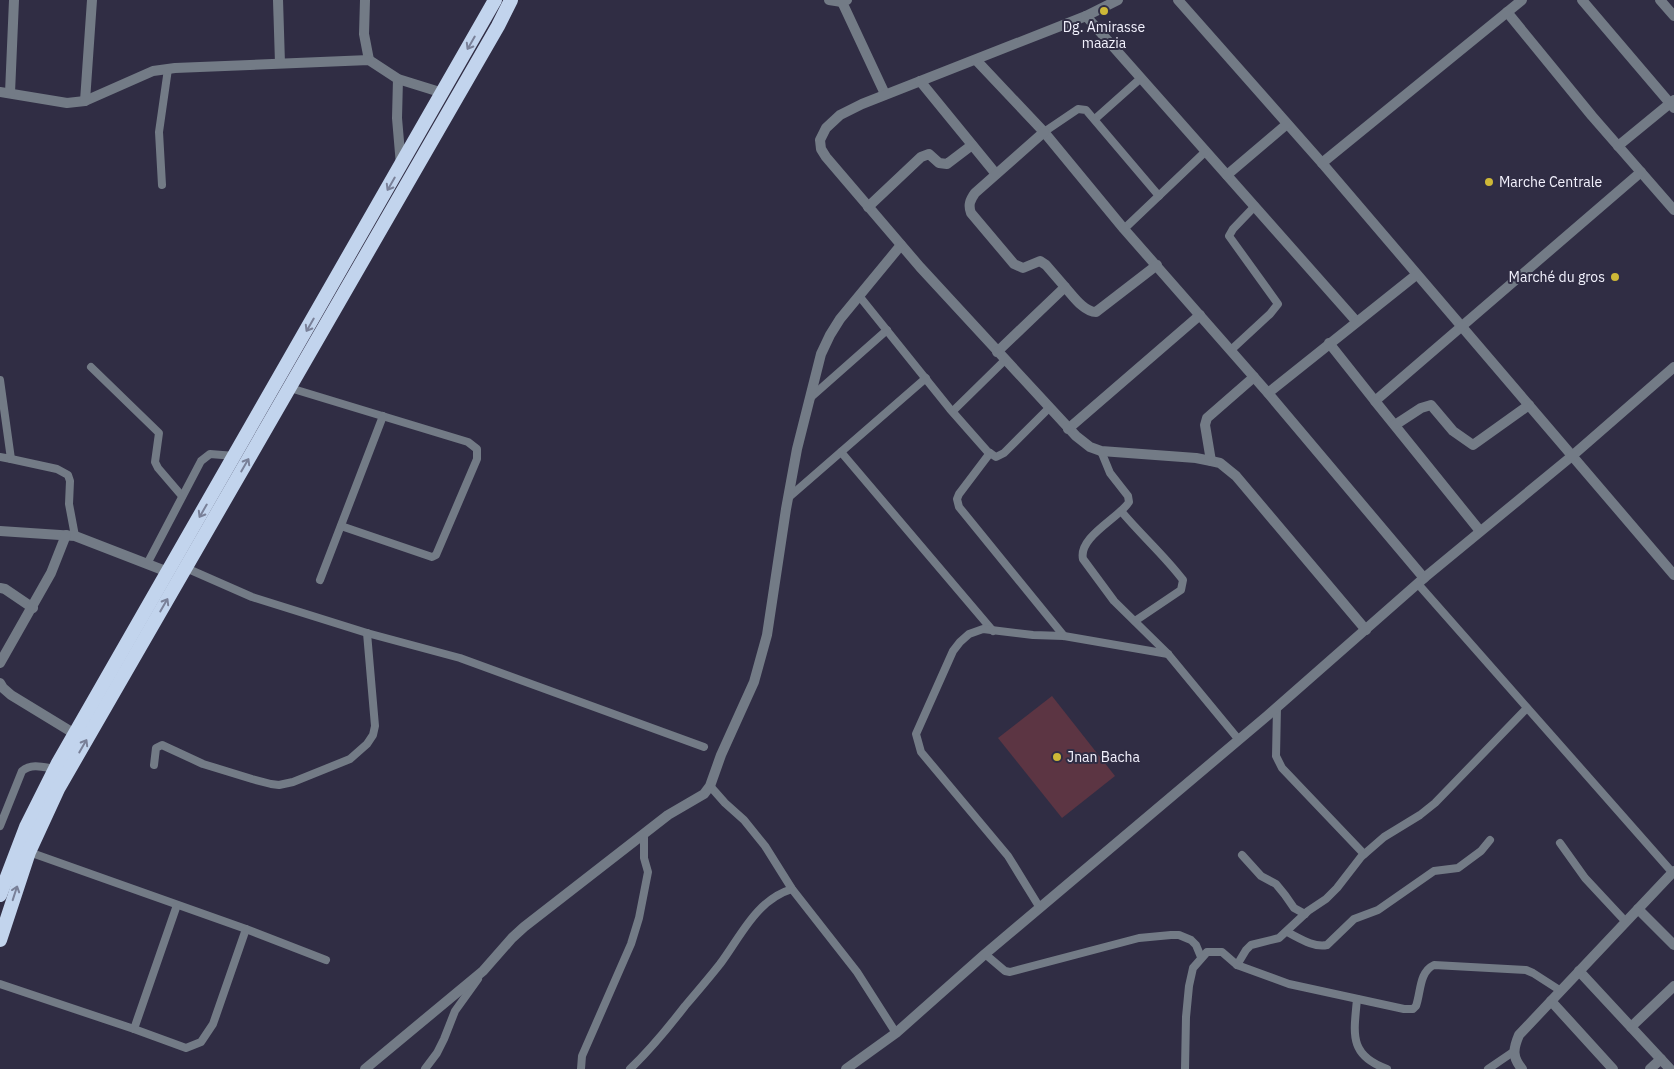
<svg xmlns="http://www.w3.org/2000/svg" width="1674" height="1069" font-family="'IBM Plex Sans',sans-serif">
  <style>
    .green { fill: #5c3543 }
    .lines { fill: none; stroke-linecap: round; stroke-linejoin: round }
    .service { stroke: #737b86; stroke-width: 8 }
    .minor { stroke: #737b86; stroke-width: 10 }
    .trunk { stroke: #c2d4ed; stroke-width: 14 }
    .oneway { stroke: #798098 }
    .poi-dot { fill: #ceb837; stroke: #302d44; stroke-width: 2 }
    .labels { text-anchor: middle; stroke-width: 4; stroke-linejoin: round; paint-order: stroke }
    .poi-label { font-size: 14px; fill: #f3f2fe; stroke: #302d44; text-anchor: start }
  </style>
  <rect width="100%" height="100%" fill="#302d44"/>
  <path class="green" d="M 1052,696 L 1115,776 L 1062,818 L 998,738 Z"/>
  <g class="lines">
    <g class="service">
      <path d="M 1095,119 L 1141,78"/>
      <path d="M 1044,132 L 1078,109 L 1086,110 L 1159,196"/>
      <path d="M 162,185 L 159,132 L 168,69"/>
      <path d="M 1124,229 L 1206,151"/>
      <path d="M 860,297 L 950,409 L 987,451 L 996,457 L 1004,453 L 1049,408"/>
      <path d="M 1231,350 L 1270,314 L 1278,304 L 1229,236 L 1233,229 L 1255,206"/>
      <path d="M 91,367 L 159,433 L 155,462 L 158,468 L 182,496"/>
      <path d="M 0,380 L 11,459 L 0,457"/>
      <path d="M 290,388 L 468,442 L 477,449 L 477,459 L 436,555 L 432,557 L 341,526"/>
      <path d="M 810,398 L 887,330"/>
      <path d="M 953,411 L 1005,360"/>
      <path d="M 1101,451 L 1110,473 L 1128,496 L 1129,502 C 1119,518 1078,537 1083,559 L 1114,601 L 1168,654 L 1239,740"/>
      <path d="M 841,452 L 993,631"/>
      <path d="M 990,453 L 959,494 L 957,499 L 959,507 L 1064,636"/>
      <path d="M 11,459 L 57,469 L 68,475 L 70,481 L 69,504 L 75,536"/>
      <path d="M 788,498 L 926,378"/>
      <path d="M 1121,511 C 1141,535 1164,555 1183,580 L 1181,590 L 1135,621"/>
      <path d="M 147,564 L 201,461 L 210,454 L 235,456"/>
      <path d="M 186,568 L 252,597 L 367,633 L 460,658 L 704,747"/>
      <path d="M 320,580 L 383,416"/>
      <path d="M 1418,584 L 1672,872"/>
      <path d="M 1277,707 L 1276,756 L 1282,768 L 1364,854"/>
      <path d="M 154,765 L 156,748 L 162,745 L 203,764 L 252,779 L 271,784 L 279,785 L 293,782 L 350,759 L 367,744 L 373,735 L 375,726 L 367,633"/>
      <path d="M 710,786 L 725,803 L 744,820 L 765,846 L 792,889 L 857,972 L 896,1033"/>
      <path d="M 0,826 L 22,771 C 32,763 43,767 55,769"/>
      <path d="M 1560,843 L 1585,878 L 1626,922"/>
      <path d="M 29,852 L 246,929 L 326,960"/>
      <path d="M 1242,855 L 1261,876 L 1276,884 L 1285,895 L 1294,908 L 1305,914"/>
      <path d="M 1040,908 L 1008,856 L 921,752 L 916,734 L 953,651 L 960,642 L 969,634 L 983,629 L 1033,635 L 1064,636 L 1168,654"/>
      <path d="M 1287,932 C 1299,938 1314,948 1327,945 L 1354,919 L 1378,910 L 1434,871 L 1458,868 L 1481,851 L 1490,840"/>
      <path d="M 985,954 L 1005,971 L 1010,972 L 1139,938 L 1171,935 L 1179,935 L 1191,940 L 1196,945 L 1201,957"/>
      <path d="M 1237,965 L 1246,950 L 1251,945 L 1279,938 L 1308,911 L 1326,899 L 1337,888 L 1361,857 L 1384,837 L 1420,815 L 1435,803 L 1527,708"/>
      <path d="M 0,984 L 134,1029 L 186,1048 L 201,1042 L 213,1024 L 246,929"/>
      <path d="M 1357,999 C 1354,1033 1348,1055 1387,1069"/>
      <path d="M 134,1029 L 177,905"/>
      <path d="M 425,1069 L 437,1053 L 444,1039 L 455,1011 L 478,979"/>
      <path d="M 581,1069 L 582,1056 L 631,944 L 639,918 L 648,872 L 644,858 L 644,836"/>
      <path d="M 630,1069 C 651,1049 668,1028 685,1006 C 697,992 709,978 720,964 C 741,936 756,900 792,889"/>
      <path d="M 1185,1069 L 1186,1017 L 1189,986 L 1193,968 L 1207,952 L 1222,952 L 1237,965 L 1289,984 L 1404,1009 L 1413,1009 L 1416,1006 C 1421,992 1419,972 1434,965 L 1526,970 L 1533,973 L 1561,991"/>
      <path d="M 1488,1069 L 1513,1052"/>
    </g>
    <g class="minor">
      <path d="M 278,0 L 280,63"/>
      <path d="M 365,0 L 364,34 L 369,60"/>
      <path d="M 829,0 L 842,2"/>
      <path d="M 847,0 L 842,2 L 885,94"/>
      <path d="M 1118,0 L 1086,16 L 862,104 L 840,115 L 826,128 L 820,140 L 821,149 L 826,157 L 920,267 L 1076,436 L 1090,447 L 1101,451 L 1196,458 L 1211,461 L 1220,463 L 1236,476 L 1366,630"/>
      <path d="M 1178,0 L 1322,163 L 1674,575"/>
      <path d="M 1582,0 L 1674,108"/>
      <path d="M 1660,0 L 1674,16"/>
      <path d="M 1507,12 L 1592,116 L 1674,210"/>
      <path d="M 1086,16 L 1356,321"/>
      <path d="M 976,60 L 1044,132 L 1124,229 L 1268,393 L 1424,578"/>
      <path d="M 398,79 L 397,118 L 401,165"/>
      <path d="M 920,81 L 996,174"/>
      <path d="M 0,92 L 67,103 L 85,101 L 153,71 L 175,68 L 369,60 L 398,79 L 443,93"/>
      <path d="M 10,93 L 14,0"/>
      <path d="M 85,101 L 92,0"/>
      <path d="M 1044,132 L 975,193 C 970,200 968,205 971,213 L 1014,264 L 1023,268 L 1040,261 L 1046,265 L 1065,287"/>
      <path d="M 1618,146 L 1674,100"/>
      <path d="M 1322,163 L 1522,0"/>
      <path d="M 1227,175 L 1287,124"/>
      <path d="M 868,207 L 921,157 L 929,154 L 939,163 L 947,164 L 972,145"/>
      <path d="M 1329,343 L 1375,401 L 1641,172"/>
      <path d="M 997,352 L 1065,287 C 1073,296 1084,312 1096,312 L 1157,265"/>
      <path d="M 1268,393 L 1416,275"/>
      <path d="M 1375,401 L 1480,531"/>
      <path d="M 1395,425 L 1421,408 L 1431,405 L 1453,431 L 1473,445 L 1529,405"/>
      <path d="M 1068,429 L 1200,315"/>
      <path d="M 1211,461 L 1205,425 L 1207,418 L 1254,377"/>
      <path d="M 0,531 L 75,536 L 168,572"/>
      <path d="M 0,588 L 5,589 L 33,608"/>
      <path d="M 0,663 L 51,573 L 66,535"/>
      <path d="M 0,683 L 3,688 L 11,695 L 75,734"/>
      <path d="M 1638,909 L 1674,945"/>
      <path d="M 1579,971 L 1670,1069"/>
      <path d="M 1551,1001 L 1613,1069"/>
      <path d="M 1631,1027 L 1674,986"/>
      <path d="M 365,1069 L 483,971 L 512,938 L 524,927 L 668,815 L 704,794 L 710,786 L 721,755 L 754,682 L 767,635 L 786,509 L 797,449 L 821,354 L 830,335 L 840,319 L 901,245"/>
      <path d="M 846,1069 L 896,1033 L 985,954 L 1267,716 L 1424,578 L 1572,456 L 1674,367"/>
      <path d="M 1522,1069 C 1512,1057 1513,1049 1519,1035 L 1674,871"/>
      <path d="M 1650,1069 L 1661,1059"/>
    </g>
    <g class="trunk">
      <path d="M 0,895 L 26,827 L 58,763 L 495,0"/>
      <path d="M 0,940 L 29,852 L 58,789 L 498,26 L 511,0"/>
    </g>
  </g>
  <defs><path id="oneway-shaft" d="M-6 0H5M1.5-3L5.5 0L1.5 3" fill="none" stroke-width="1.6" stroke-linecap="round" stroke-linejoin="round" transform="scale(1.25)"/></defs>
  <g class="oneway">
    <use href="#oneway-shaft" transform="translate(471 43) rotate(120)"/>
    <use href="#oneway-shaft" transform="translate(391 184) rotate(120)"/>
    <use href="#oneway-shaft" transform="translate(310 325) rotate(120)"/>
    <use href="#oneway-shaft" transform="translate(245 465) rotate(-60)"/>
    <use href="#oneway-shaft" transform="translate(203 511) rotate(120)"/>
    <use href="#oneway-shaft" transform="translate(164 605) rotate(-60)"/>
    <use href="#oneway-shaft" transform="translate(83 746) rotate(-60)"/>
    <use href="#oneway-shaft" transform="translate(15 893) rotate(-72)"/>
  </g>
  <g class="poi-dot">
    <circle cx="1104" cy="11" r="5"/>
    <circle cx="1489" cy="182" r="5"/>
    <circle cx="1615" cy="277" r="5"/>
    <circle cx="1057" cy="757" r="5"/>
  </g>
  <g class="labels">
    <g class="poi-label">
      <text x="1104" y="32" text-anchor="middle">Dg. Amirasse<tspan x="1104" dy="16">maazia</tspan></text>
      <text x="1499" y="187">Marche Centrale</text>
      <text x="1605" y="282" text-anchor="end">Marché du gros</text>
      <text x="1067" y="762">Jnan Bacha</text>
    </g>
  </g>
</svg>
